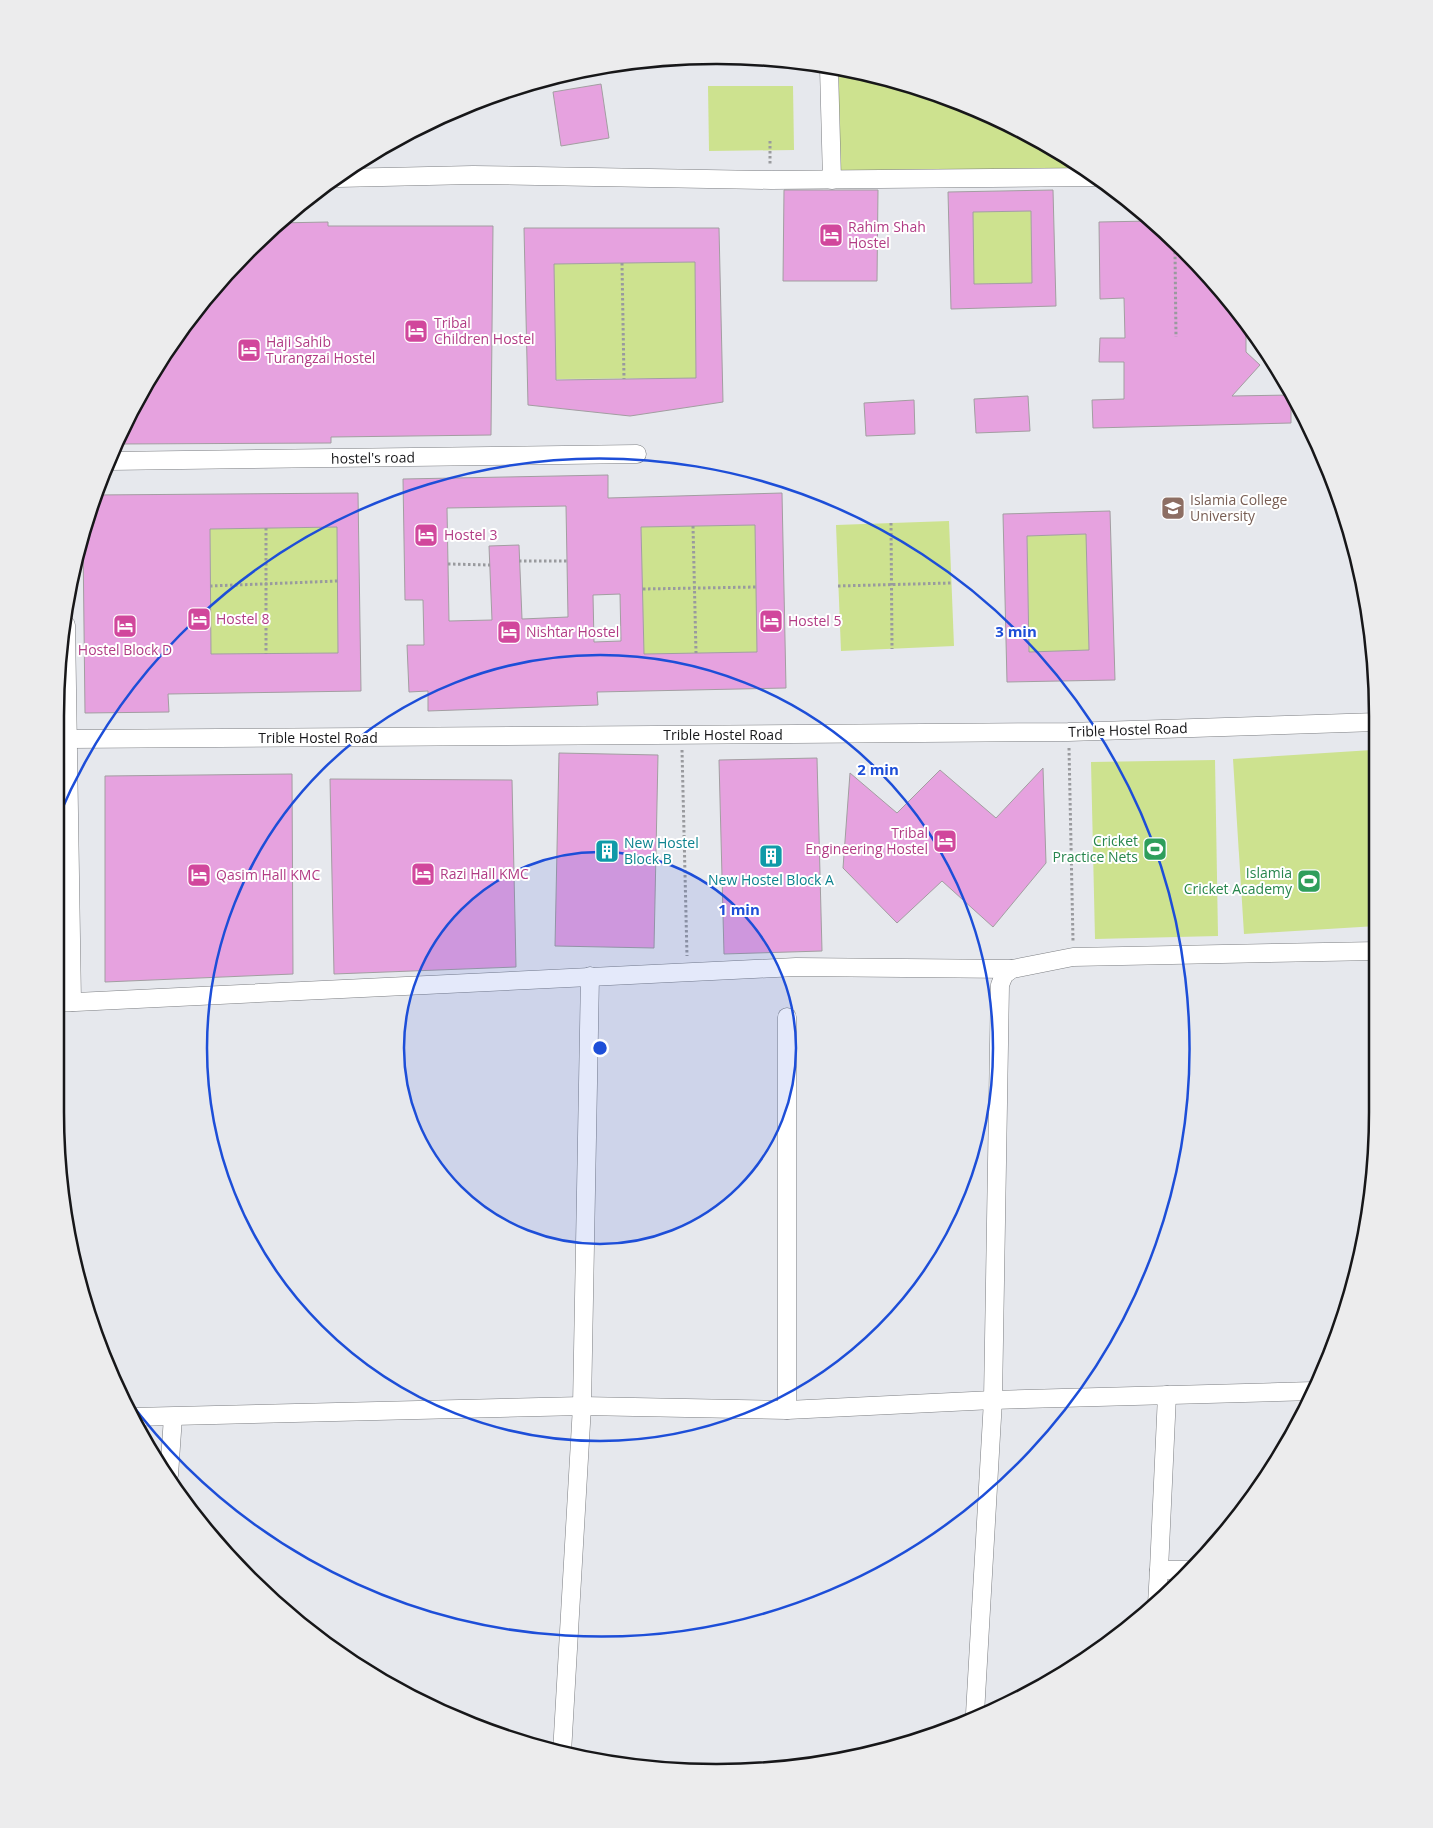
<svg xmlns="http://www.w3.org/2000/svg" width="1433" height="1828" font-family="'Open Sans',sans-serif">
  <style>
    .green { fill: #cde28f }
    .building { fill: #e6a2df; stroke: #a29ea1; fill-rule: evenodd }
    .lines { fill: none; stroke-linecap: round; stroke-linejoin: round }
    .minor-casing { stroke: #7c7e82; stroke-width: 19 }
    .path { stroke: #999a9e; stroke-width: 3; stroke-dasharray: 2.5 2.5; stroke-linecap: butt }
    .minor { stroke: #fff; stroke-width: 18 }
    .ring { fill: none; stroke: #1d4ed8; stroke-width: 2.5 }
    .labels { text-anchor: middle; stroke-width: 4; stroke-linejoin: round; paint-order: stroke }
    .hotel-label { font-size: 14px; fill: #b23c85; stroke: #fff; text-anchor: start }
    .street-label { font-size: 14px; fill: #171719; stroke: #fff }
    .education-label { font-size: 14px; fill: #785e54; stroke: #fff; text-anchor: start }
    .leisure-label { font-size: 14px; fill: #27864d; stroke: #fff; text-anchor: end }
    .culture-label { font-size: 14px; fill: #0d838f; stroke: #fff; text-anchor: start }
    .rim { fill: none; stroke: #171719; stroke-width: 2.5 }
    .centre { fill: #1d4ed8; stroke: #fff; stroke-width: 2.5 }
    .ring-label { font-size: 15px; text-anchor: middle; font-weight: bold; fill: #1d4ed8; stroke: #fff; stroke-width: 4; stroke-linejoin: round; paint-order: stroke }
  </style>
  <rect width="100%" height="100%" fill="#e6e8ed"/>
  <g class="green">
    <path d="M 829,68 L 887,77 L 1009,123 L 1095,177 L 832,180 Z"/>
    <path d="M 708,86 L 793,86 L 794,150 L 709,151 Z"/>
    <path d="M 1031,211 L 1032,283 L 974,284 L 973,212 Z"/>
    <path d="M 695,262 L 696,378 L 556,379 L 554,264 Z"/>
    <path d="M 949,521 L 954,646 L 841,651 L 836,525 Z"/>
    <path d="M 755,525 L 757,652 L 644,654 L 641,527 Z"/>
    <path d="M 337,527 L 338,653 L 211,654 L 210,529 Z"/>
    <path d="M 1086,534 L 1089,650 L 1029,652 L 1027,536 Z"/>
    <path d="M 1372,750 L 1377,835 L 1377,926 L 1244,934 L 1233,759 Z"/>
    <path d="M 1215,760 L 1218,936 L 1095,939 L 1091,762 Z"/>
  </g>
  <g class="building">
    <path d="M 601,84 L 609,138 L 561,146 L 553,92 Z"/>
    <path d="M 784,190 L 878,190 L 877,281 L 783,281 Z"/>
    <path d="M 1053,190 L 1056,306 L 951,309 L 948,192 ZM 1031,211 L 1032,283 L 974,284 L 973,212 Z"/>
    <path d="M 1151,221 L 1214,280 L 1246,325 L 1246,352 L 1260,365 L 1232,396 L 1291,395 L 1291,423 L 1093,428 L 1092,400 L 1124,399 L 1124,362 L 1099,362 L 1100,338 L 1125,338 L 1124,298 L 1100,299 L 1099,222 Z"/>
    <path d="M 328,222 L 328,226 L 493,226 L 491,435 L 331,437 L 331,443 L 117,444 L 143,386 L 192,314 L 277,223 Z"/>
    <path d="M 524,228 L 719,228 L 723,402 L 630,416 L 528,405 ZM 695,262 L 696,378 L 556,380 L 554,264 Z"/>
    <path d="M 1028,396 L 1030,431 L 976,433 L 974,399 Z"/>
    <path d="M 914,400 L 915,434 L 866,436 L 864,403 Z"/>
    <path d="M 608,475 L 608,498 L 782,493 L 786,688 L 597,692 L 598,705 L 428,711 L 428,691 L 409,692 L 407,645 L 424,645 L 423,600 L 405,600 L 403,479 ZM 566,506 L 568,617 L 522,619 L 519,545 L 489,546 L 492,620 L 449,621 L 447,508 ZM 755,525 L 757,652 L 644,654 L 641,527 ZM 620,594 L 621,641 L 594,642 L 593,595 Z"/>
    <path d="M 358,493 L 361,691 L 168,694 L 169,712 L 85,713 L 83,541 L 90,504 L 94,495 ZM 337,527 L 338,653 L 211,654 L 210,529 Z"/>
    <path d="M 1110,511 L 1115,680 L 1007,682 L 1003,514 ZM 1086,534 L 1089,650 L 1029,652 L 1027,536 Z"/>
    <path d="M 559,753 L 658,755 L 654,948 L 555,946 Z"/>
    <path d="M 817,758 L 822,951 L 724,954 L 719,760 Z"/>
    <path d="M 1043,768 L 1046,863 L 993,927 L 942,881 L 897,923 L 843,868 L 850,773 L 897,813 L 940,770 L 996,818 Z"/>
    <path d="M 292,774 L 293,974 L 105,982 L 105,776 Z"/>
    <path d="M 330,779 L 512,780 L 516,967 L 334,974 Z"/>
  </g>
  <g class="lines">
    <g class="minor-casing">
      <g id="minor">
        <path d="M 829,68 L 832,180"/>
        <path d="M 338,178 L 473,175 L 771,180 L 1095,177"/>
        <path d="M 110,461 L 637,454"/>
        <path d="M 66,625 L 72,1002"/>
        <path d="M 69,739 L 1068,732 L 1377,722"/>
        <path d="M 55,1003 L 796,967 L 1012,969"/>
        <path d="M 787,1410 L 787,1017"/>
        <path d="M 133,1417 L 582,1406 L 787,1410 L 993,1400 L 1313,1391"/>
        <path d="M 169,1475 L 173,1417"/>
        <path d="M 1159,1570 L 1167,1395"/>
        <path d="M 1157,1604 L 1159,1570 L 1187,1570"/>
        <path d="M 975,1714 L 993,1400 L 1000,985 L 1004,975 L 1012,969 L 1073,957 L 1377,951"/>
        <path d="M 562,1753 L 582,1406 L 590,976"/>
      </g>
    </g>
    <g class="path">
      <path d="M 770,141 L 770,165"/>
      <path d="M 1173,242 L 1175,251 L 1176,337"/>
      <path d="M 622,263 L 624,379"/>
      <path d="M 891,523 L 892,649"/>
      <path d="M 693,526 L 696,653"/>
      <path d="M 266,528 L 266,654"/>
      <path d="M 519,561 L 567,561"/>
      <path d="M 448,564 L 490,565"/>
      <path d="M 210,586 L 338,581"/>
      <path d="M 838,586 L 951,583"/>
      <path d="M 643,589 L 756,587"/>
      <path d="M 1069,748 L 1073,941"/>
      <path d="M 682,750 L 687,956"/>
    </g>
    <use href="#minor" class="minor"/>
  </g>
  <circle cx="600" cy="1048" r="196" fill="#1d4ed8" fill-opacity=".12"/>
  <g class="ring">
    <circle cx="600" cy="1048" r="196"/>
    <circle cx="600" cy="1048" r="393"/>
    <path d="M58 818A589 589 0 1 1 127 1398"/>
  </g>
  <defs>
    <g id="hotel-square" transform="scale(1.25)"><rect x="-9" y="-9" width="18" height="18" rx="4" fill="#d1479c" stroke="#fff"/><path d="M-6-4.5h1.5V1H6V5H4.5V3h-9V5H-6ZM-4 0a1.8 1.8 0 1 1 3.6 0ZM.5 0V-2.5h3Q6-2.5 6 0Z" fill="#fff"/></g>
    <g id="university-square" transform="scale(1.25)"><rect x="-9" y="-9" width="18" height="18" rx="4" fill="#8d6e63" stroke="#fff"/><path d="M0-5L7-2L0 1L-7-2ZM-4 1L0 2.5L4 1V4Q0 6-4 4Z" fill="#fff"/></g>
    <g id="stadium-square" transform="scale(1.25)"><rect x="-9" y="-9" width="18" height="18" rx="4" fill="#2e9e5b" stroke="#fff"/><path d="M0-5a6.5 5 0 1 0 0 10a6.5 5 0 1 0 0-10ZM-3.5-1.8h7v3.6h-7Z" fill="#fff"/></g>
    <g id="building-square" transform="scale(1.25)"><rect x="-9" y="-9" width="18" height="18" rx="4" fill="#0f9aa8" stroke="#fff"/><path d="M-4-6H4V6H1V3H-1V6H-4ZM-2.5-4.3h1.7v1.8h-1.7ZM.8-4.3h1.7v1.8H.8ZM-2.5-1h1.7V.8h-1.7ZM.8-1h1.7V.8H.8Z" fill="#fff"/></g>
  </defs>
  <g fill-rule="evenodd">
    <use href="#hotel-square" x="831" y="235"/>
    <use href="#hotel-square" x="416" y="331"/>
    <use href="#hotel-square" x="249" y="350"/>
    <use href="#university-square" x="1173" y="508"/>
    <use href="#hotel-square" x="426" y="535"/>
    <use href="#hotel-square" x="199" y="619"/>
    <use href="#hotel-square" x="771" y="621"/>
    <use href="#hotel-square" x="125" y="626"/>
    <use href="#hotel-square" x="509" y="632"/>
    <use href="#hotel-square" x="945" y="841"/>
    <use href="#stadium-square" x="1155" y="849"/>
    <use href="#building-square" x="607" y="851"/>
    <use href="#building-square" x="771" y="856"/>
    <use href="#hotel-square" x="423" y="874"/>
    <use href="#hotel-square" x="199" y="875"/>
    <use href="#stadium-square" x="1309" y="881"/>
  </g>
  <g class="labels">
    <g class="hotel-label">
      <text x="848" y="232">Rahim Shah<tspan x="848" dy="16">Hostel</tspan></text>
      <text x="434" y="328">Tribal<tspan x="434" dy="16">Children Hostel</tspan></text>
      <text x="266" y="347">Haji Sahib<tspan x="266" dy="16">Turangzai Hostel</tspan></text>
      <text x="444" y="540">Hostel 3</text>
      <text x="216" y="624">Hostel 8</text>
      <text x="788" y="626">Hostel 5</text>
      <text x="526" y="637">Nishtar Hostel</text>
      <text x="125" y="655" text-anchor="middle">Hostel Block D</text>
      <text x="928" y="838" text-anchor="end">Tribal<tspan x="928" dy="16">Engineering Hostel</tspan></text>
      <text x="440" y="879">Razi Hall KMC</text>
      <text x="216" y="880">Qasim Hall KMC</text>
    </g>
    <g class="street-label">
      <text transform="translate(373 458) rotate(-1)" y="5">hostel's road</text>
      <text transform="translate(1128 730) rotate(-2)" y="5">Trible Hostel Road</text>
      <text x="723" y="740">Trible Hostel Road</text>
      <text x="318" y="743">Trible Hostel Road</text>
    </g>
    <g class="education-label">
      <text x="1190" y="505">Islamia College<tspan x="1190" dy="16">University</tspan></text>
    </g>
    <g class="leisure-label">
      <text x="1138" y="846">Cricket<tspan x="1138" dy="16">Practice Nets</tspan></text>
      <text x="1292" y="878">Islamia<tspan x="1292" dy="16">Cricket Academy</tspan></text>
    </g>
    <g class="culture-label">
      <text x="624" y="848">New Hostel<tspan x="624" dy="16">Block B</tspan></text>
      <text x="771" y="885" text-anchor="middle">New Hostel Block A</text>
    </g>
  </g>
  <path d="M0 0H1433V1828H0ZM716 64H717A652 652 0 0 1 1369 716V1112A652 652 0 0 1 717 1764H716A652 652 0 0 1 64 1112V716A652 652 0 0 1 716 64Z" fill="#ececed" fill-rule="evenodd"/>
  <path class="rim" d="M716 64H717A652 652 0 0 1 1369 716V1112A652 652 0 0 1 717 1764H716A652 652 0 0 1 64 1112V716A652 652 0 0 1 716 64Z"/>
  <circle cx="600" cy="1048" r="8" class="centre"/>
  <g class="ring-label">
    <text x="1016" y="637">3 min</text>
    <text x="878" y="775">2 min</text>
    <text x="739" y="915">1 min</text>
  </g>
</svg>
